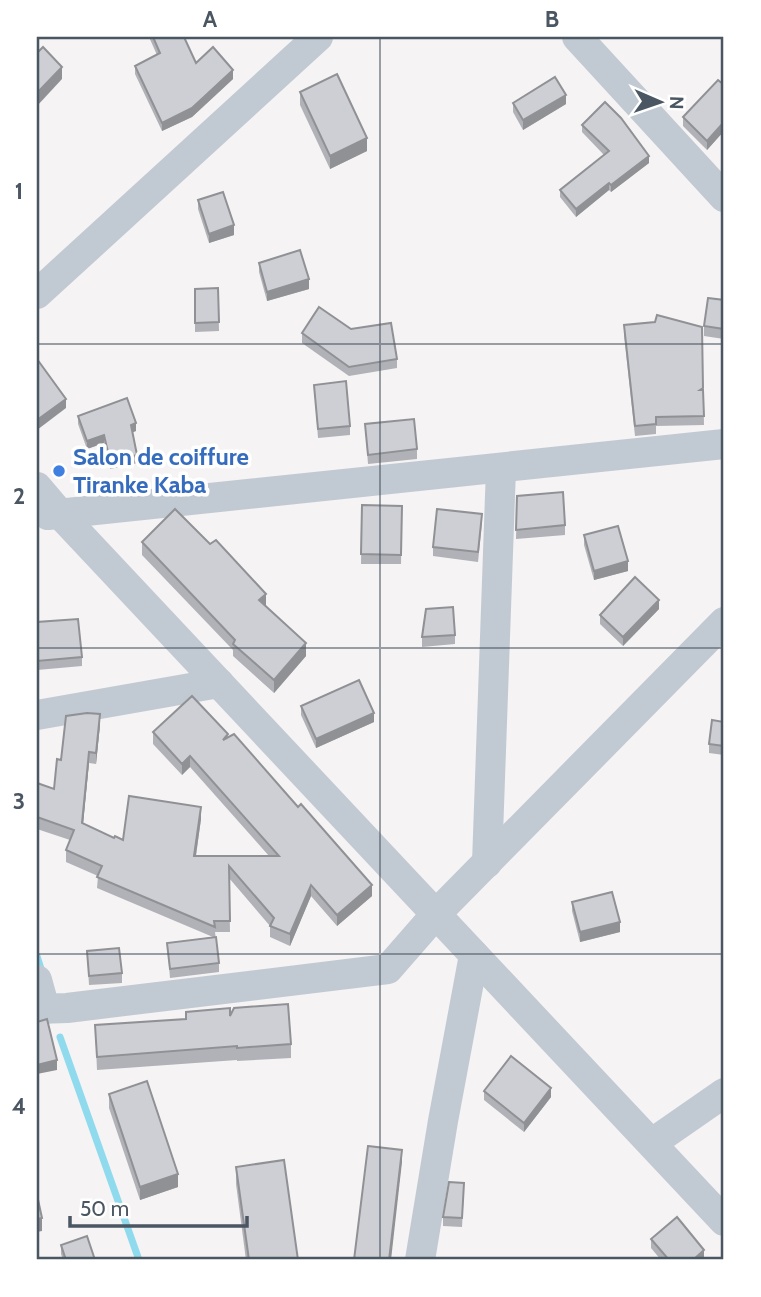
<svg xmlns="http://www.w3.org/2000/svg" width="761" height="1297" font-family="Cabin,sans-serif">
  <style>
    .lines { fill: none; stroke-linecap: round; stroke-linejoin: round }
    .stream { stroke: #90daee; stroke-width: 7 }
    .minor { stroke: #c1cad2; stroke-width: 30 }
    .wall { fill: #b0b2b7 }
    .shaded-wall { fill: #909195 }
    .building { fill: #cdcfd5; stroke: #909195; stroke-width: 2 }
    .grid { fill: none; stroke: #4a5661; stroke-width: 2; stroke-opacity: 0.55 }
    .shop-dot { fill: #3f7fe0; stroke: #fff; stroke-width: 2.5 }
    .labels { text-anchor: middle; stroke-width: 7; stroke-linejoin: round; paint-order: stroke }
    .shop-label { font-size: 24px; font-weight: bold; fill: #366cbe; stroke: #fff; text-anchor: start }
    .neatline { fill: none; stroke: #4a5661; stroke-width: 2.5 }
    .grid-label { font-size: 23px; text-anchor: middle; font-weight: bold; fill: #4a5661 }
  </style>
  <rect width="100%" height="100%" fill="#f5f3f3"/>
  <g class="lines">
    <g class="stream">
      <path d="M 37,956 L 42,972"/>
      <path d="M 60,1037 L 139,1260"/>
    </g>
    <g class="minor">
      <path d="M 577,37 L 724,197"/>
      <path d="M 37,294 L 318,37"/>
      <path d="M 37,487 L 60,514 L 724,1221"/>
      <path d="M 48,515 L 724,444"/>
      <path d="M 37,715 L 219,683"/>
      <path d="M 487,863 L 501,468"/>
      <path d="M 37,980 L 45,1009"/>
      <path d="M 37,1009 L 67,1008 L 388,969 L 436,914 L 724,622"/>
      <path d="M 652,1143 L 724,1093"/>
      <path d="M 420,1260 L 443,1121 L 474,955"/>
    </g>
  </g>
  <g class="wall">
    <path d="M 149,37 L 184,37 L 196,63 L 233,79 L 192,117 L 162,131 L 135,74 L 135,66 L 157,55 Z"/>
    <path d="M 724,85 L 724,131 L 707,150 L 683,126 L 683,117 Z"/>
    <path d="M 300,92 L 367,151 L 330,169 L 300,105 Z"/>
    <path d="M 513,103 L 566,104 L 523,130 L 513,112 Z"/>
    <path d="M 582,125 L 649,163 L 611,192 L 609,190 L 576,217 L 560,197 L 560,190 L 604,155 L 582,132 Z"/>
    <path d="M 198,200 L 234,235 L 209,243 L 198,209 Z"/>
    <path d="M 259,263 L 309,289 L 267,301 L 259,272 Z"/>
    <path d="M 218,288 L 219,331 L 195,332 L 195,289 Z"/>
    <path d="M 724,300 L 724,339 L 704,336 L 704,326 Z"/>
    <path d="M 624,325 L 702,327 L 704,425 L 656,426 L 656,434 L 635,436 L 624,335 Z"/>
    <path d="M 351,329 L 397,359 L 397,368 L 349,376 L 302,343 L 302,333 Z"/>
    <path d="M 314,385 L 350,426 L 350,435 L 318,438 Z"/>
    <path d="M 78,416 L 136,431 L 132,432 L 137,463 L 110,469 L 104,443 L 87,449 L 78,424 Z"/>
    <path d="M 365,424 L 417,449 L 417,459 L 368,464 Z"/>
    <path d="M 517,496 L 565,525 L 565,535 L 516,539 Z"/>
    <path d="M 362,505 L 402,506 L 401,564 L 361,564 Z"/>
    <path d="M 482,523 L 478,562 L 433,556 L 433,547 Z"/>
    <path d="M 584,535 L 628,571 L 594,580 L 584,545 Z"/>
    <path d="M 142,542 L 266,606 L 306,656 L 274,693 L 233,656 L 233,650 L 142,555 Z"/>
    <path d="M 659,609 L 623,646 L 600,624 L 600,615 Z"/>
    <path d="M 37,622 L 82,657 L 82,666 L 37,670 Z"/>
    <path d="M 455,635 L 455,644 L 422,647 L 422,637 Z"/>
    <path d="M 301,706 L 374,722 L 316,748 L 301,715 Z"/>
    <path d="M 724,722 L 724,755 L 709,753 L 709,744 Z"/>
    <path d="M 100,725 L 96,764 L 89,763 L 83,824 L 114,838 L 123,840 L 201,819 L 196,856 L 269,856 L 190,767 L 182,775 L 153,744 L 153,732 L 228,737 L 372,896 L 337,926 L 311,896 L 290,946 L 270,937 L 270,926 L 229,878 L 230,932 L 215,932 L 219,963 L 219,972 L 170,978 L 167,943 L 213,937 L 97,888 L 98,876 L 66,862 L 66,850 L 70,840 L 37,829 L 37,783 L 54,789 L 61,760 Z"/>
    <path d="M 572,902 L 620,932 L 580,942 L 572,911 Z"/>
    <path d="M 87,951 L 122,973 L 122,983 L 89,985 Z"/>
    <path d="M 230,1016 L 291,1044 L 291,1058 L 237,1061 L 237,1060 L 97,1070 L 95,1025 Z"/>
    <path d="M 484,1091 L 551,1097 L 524,1132 L 484,1100 Z"/>
    <path d="M 109,1094 L 178,1187 L 140,1200 L 109,1108 Z"/>
    <path d="M 236,1167 L 298,1260 L 246,1260 L 236,1184 Z"/>
    <path d="M 464,1192 L 462,1227 L 443,1226 L 443,1217 Z"/>
    <path d="M 651,1239 L 704,1260 L 661,1260 L 651,1248 Z"/>
    <path d="M 61,1245 L 95,1260 L 63,1260 L 61,1254 Z"/>
  </g>
  <g class="shaded-wall">
    <path d="M 62,67 L 62,79 L 37,106 L 37,93 Z"/>
    <path d="M 233,70 L 233,79 L 192,117 L 162,131 L 162,123 Z"/>
    <path d="M 566,95 L 566,104 L 523,130 L 523,120 Z"/>
    <path d="M 724,122 L 724,131 L 707,150 L 707,141 Z"/>
    <path d="M 367,138 L 367,151 L 330,169 L 330,156 Z"/>
    <path d="M 649,156 L 649,163 L 611,192 L 611,185 Z"/>
    <path d="M 609,183 L 609,190 L 576,217 L 576,209 Z"/>
    <path d="M 234,225 L 234,235 L 209,243 L 209,234 Z"/>
    <path d="M 309,279 L 309,289 L 267,301 L 267,292 Z"/>
    <path d="M 66,399 L 66,408 L 37,430 L 37,420 Z"/>
    <path d="M 136,423 L 136,431 L 131,433 L 131,425 Z"/>
    <path d="M 104,435 L 104,443 L 87,449 L 87,441 Z"/>
    <path d="M 137,455 L 137,463 L 110,469 L 110,461 Z"/>
    <path d="M 628,561 L 628,571 L 594,580 L 594,571 Z"/>
    <path d="M 266,594 L 266,606 L 259,600 Z"/>
    <path d="M 659,600 L 659,609 L 623,646 L 623,637 Z"/>
    <path d="M 306,643 L 306,656 L 274,693 L 274,680 Z"/>
    <path d="M 374,713 L 374,722 L 316,748 L 316,739 Z"/>
    <path d="M 100,714 L 100,725 L 96,764 L 96,753 Z"/>
    <path d="M 89,752 L 89,763 L 82,835 L 82,823 Z"/>
    <path d="M 190,756 L 190,767 L 182,775 L 182,764 Z"/>
    <path d="M 201,807 L 201,819 L 194,868 L 194,856 Z"/>
    <path d="M 311,885 L 311,896 L 290,946 L 290,934 Z"/>
    <path d="M 372,885 L 372,896 L 337,926 L 337,915 Z"/>
    <path d="M 620,922 L 620,932 L 580,942 L 580,932 Z"/>
    <path d="M 57,1060 L 57,1070 L 37,1074 L 37,1065 Z"/>
    <path d="M 551,1088 L 551,1097 L 524,1132 L 524,1123 Z"/>
    <path d="M 402,1150 L 402,1162 L 391,1260 L 389,1260 Z"/>
    <path d="M 178,1174 L 178,1187 L 140,1200 L 140,1187 Z"/>
    <path d="M 42,1218 L 42,1231 L 37,1232 L 37,1219 Z"/>
    <path d="M 704,1250 L 704,1260 L 693,1260 Z"/>
  </g>
  <g class="building">
    <path d="M 153,37 L 184,37 L 196,63 L 213,47 L 233,70 L 192,108 L 162,123 L 135,66 L 160,53 Z"/>
    <path d="M 43,47 L 62,67 L 37,93 L 37,53 Z"/>
    <path d="M 337,74 L 367,138 L 330,156 L 300,92 Z"/>
    <path d="M 555,77 L 566,95 L 523,120 L 513,103 Z"/>
    <path d="M 718,80 L 724,85 L 724,122 L 707,141 L 683,117 Z"/>
    <path d="M 605,102 L 621,118 L 649,156 L 611,185 L 609,183 L 576,209 L 560,190 L 609,151 L 582,125 Z"/>
    <path d="M 223,192 L 234,225 L 209,234 L 198,200 Z"/>
    <path d="M 300,250 L 309,279 L 267,292 L 259,263 Z"/>
    <path d="M 218,288 L 219,322 L 195,323 L 195,289 Z"/>
    <path d="M 708,298 L 724,300 L 724,329 L 704,326 Z"/>
    <path d="M 319,307 L 351,329 L 391,323 L 397,359 L 349,367 L 302,333 Z"/>
    <path d="M 657,315 L 702,327 L 703,388 L 700,390 L 703,390 L 704,416 L 656,417 L 656,424 L 635,426 L 624,325 L 655,322 Z"/>
    <path d="M 37,359 L 66,399 L 37,420 Z"/>
    <path d="M 346,381 L 350,426 L 318,429 L 314,385 Z"/>
    <path d="M 127,398 L 136,423 L 131,425 L 137,455 L 110,461 L 104,435 L 87,441 L 78,416 Z"/>
    <path d="M 414,419 L 417,449 L 368,455 L 365,424 Z"/>
    <path d="M 563,492 L 565,525 L 516,530 L 517,496 Z"/>
    <path d="M 362,505 L 402,506 L 401,555 L 361,554 Z"/>
    <path d="M 175,509 L 210,544 L 216,540 L 266,594 L 259,600 L 306,643 L 274,680 L 233,644 L 235,640 L 142,542 Z"/>
    <path d="M 437,509 L 482,514 L 478,552 L 433,547 Z"/>
    <path d="M 618,526 L 628,561 L 594,571 L 584,535 Z"/>
    <path d="M 635,577 L 659,600 L 623,637 L 600,615 Z"/>
    <path d="M 453,607 L 455,635 L 422,637 L 426,609 Z"/>
    <path d="M 78,619 L 82,657 L 37,661 L 37,622 Z"/>
    <path d="M 359,680 L 374,713 L 316,739 L 301,706 Z"/>
    <path d="M 192,696 L 228,734 L 223,740 L 234,734 L 298,807 L 301,804 L 372,885 L 337,915 L 311,885 L 290,934 L 270,926 L 274,918 L 229,866 L 230,921 L 214,921 L 215,927 L 97,877 L 102,866 L 66,850 L 74,830 L 37,817 L 37,783 L 54,789 L 57,759 L 61,760 L 66,716 L 87,713 L 100,714 L 96,753 L 89,752 L 82,823 L 114,838 L 115,836 L 123,840 L 129,796 L 201,807 L 194,856 L 279,856 L 190,756 L 182,764 L 153,732 Z"/>
    <path d="M 712,720 L 724,722 L 724,746 L 709,744 Z"/>
    <path d="M 612,892 L 620,922 L 580,932 L 572,902 Z"/>
    <path d="M 216,937 L 219,963 L 170,969 L 167,943 Z"/>
    <path d="M 119,948 L 122,973 L 89,976 L 87,951 Z"/>
    <path d="M 288,1004 L 291,1044 L 237,1048 L 237,1046 L 97,1057 L 95,1025 L 186,1019 L 186,1012 L 230,1008 L 230,1016 L 234,1008 Z"/>
    <path d="M 47,1019 L 57,1060 L 37,1065 L 37,1022 Z"/>
    <path d="M 511,1056 L 551,1088 L 524,1123 L 484,1091 Z"/>
    <path d="M 147,1081 L 178,1174 L 140,1187 L 109,1094 Z"/>
    <path d="M 368,1146 L 402,1150 L 389,1260 L 354,1260 Z"/>
    <path d="M 284,1160 L 298,1260 L 249,1260 L 236,1167 Z"/>
    <path d="M 449,1182 L 464,1183 L 462,1218 L 443,1217 Z"/>
    <path d="M 37,1195 L 42,1218 L 37,1219 Z"/>
    <path d="M 677,1217 L 704,1250 L 693,1260 L 669,1260 L 651,1239 Z"/>
    <path d="M 87,1236 L 95,1260 L 66,1260 L 61,1245 Z"/>
  </g>
  <path class="grid" d="M 380,37 L 380,1260M 37,344 L 724,344M 37,648 L 724,648M 37,954 L 724,954"/>
  <circle class="shop-dot" cx="59" cy="471" r="7"/>
  <g class="labels">
    <g class="shop-label">
      <text x="73" y="465">Salon de coiffure<tspan x="73" dy="28">Tiranke Kaba</tspan></text>
    </g>
  </g>
  <rect width="761" height="1297" fill="none" stroke="#ffffff" stroke-width="77"/>
  <g transform="translate(660 102) rotate(92)" stroke="#ffffff" stroke-width="5" paint-order="stroke">
  <path d="M0-5L12 26L0 18L-12 26Z" fill="#4a5661"/>
  <text y="-10" font-size="19" font-weight="bold" text-anchor="middle" fill="#4a5661">N</text>
  </g>
  <path d="M70 1216v10h177v-10" fill="none" stroke="#4a5661" stroke-width="3.5"/>
  <text x="80" y="1216" font-size="21" fill="#4a5661" stroke="#ffffff" stroke-width="5" paint-order="stroke">50 m</text>
  <rect x="38" y="38" width="684" height="1220" class="neatline"/>
  <g class="grid-label">
    <text x="210" y="27">A</text>
    <text x="552" y="27">B</text>
    <text x="19" y="199">1</text>
    <text x="19" y="504">2</text>
    <text x="19" y="809">3</text>
    <text x="19" y="1114">4</text>
  </g>
</svg>
